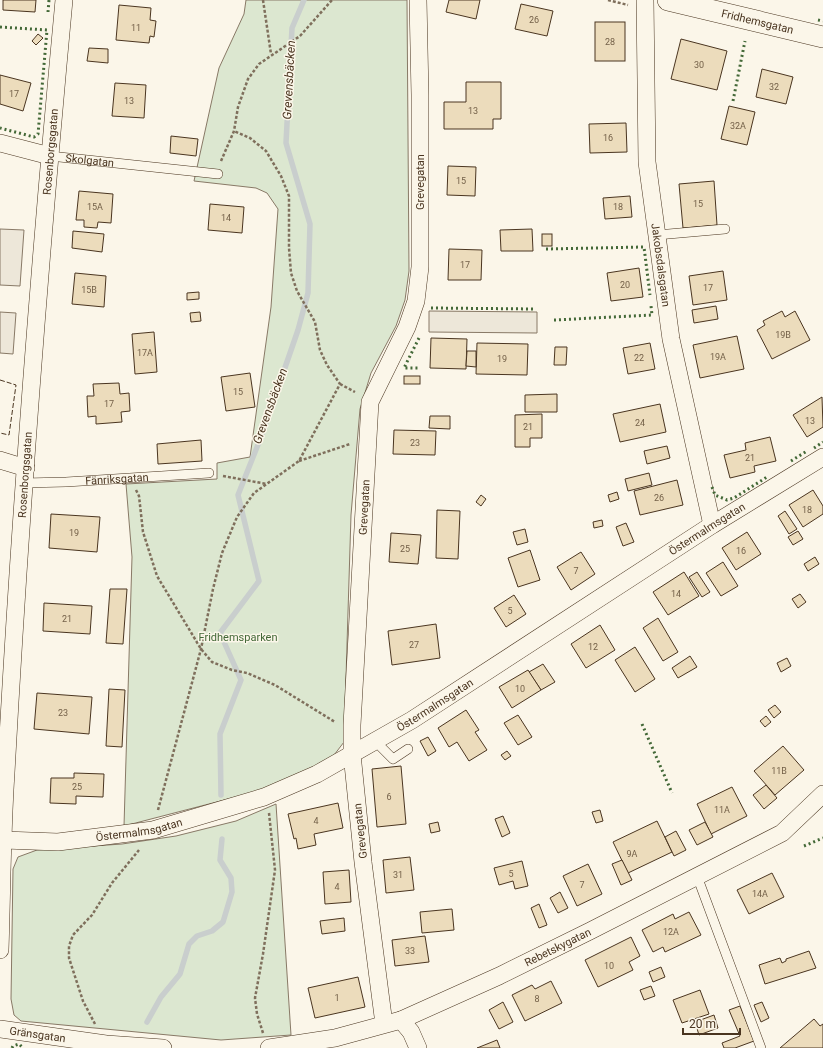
<svg xmlns="http://www.w3.org/2000/svg" width="823" height="1048" font-family="Roboto,sans-serif">
  <style>
    .green { fill: #dce7d0; stroke: #887966 }
    .parking { fill: #ede7d9; stroke: #887966 }
    .lines { fill: none; stroke-linecap: round; stroke-linejoin: round }
    .stream { stroke: #c9cecd; stroke-width: 5.5 }
    .building { fill: #ecdcbc; stroke: #4a3520 }
    .service-casing { stroke: #4a3520; stroke-width: 10 }
    .minor-casing { stroke: #4a3520; stroke-width: 18 }
    .tertiary-casing { stroke: #4a3520; stroke-width: 22 }
    .path { stroke: #7f6f5c; stroke-width: 2.5; stroke-dasharray: 3 2; stroke-linecap: butt }
    .service { stroke: #fbf6e9; stroke-width: 9 }
    .minor { stroke: #fbf6e9; stroke-width: 17 }
    .tertiary { stroke: #fbf6e9; stroke-width: 21 }
    .hedge { stroke: #436837; stroke-width: 3; stroke-dasharray: 2 3; stroke-linecap: butt }
    .fence { stroke: #4a3520; stroke-width: 1; stroke-dasharray: 5 2; stroke-linecap: butt }
    .labels { text-anchor: middle; stroke-width: 3; stroke-linejoin: round; paint-order: stroke }
    .number-label { font-size: 9px; fill: #725f47 }
    .street-label { font-size: 11px; fill: #4a3520; stroke: #fbf6e9 }
    .park-label { font-size: 11px; fill: #436837; stroke: #fbf6e9 }
    .water-label { font-size: 12px; font-style: italic; fill: #4a3520; stroke: #fbf6e9 }
  </style>
  <rect width="100%" height="100%" fill="#fbf6e9"/>
  <g class="green">
    <path d="M 246,0 L 407,0 L 409,271 L 405,300 L 396,326 L 371,373 L 360,409 L 351,515 L 344,742 L 331,759 L 259,791 L 124,826 L 132,557 L 126,484 L 217,479 L 217,463 L 250,457 L 271,307 L 278,209 L 267,193 L 256,188 L 194,181 L 219,68 L 244,14 Z"/>
    <path d="M 276,804 L 291,1035 L 221,1040 L 21,1021 L 14,1015 L 11,999 L 13,869 L 18,857 L 37,850 L 122,844 L 176,836 L 236,821 Z"/>
  </g>
  <g class="parking">
    <path d="M 0,229 L 24,230 L 20,286 L 0,285 Z"/>
    <path d="M 429,311 L 537,312 L 537,333 L 429,332 Z"/>
    <path d="M 0,312 L 16,313 L 13,354 L 0,353 Z"/>
  </g>
  <g class="lines">
    <g class="stream">
      <path d="M 221,795 L 220,734 L 241,680 L 220,633 L 259,581 L 238,495 L 261,437 L 298,330 L 308,293 L 310,224 L 286,143 L 292,28 L 304,0"/>
      <path d="M 147,1022 L 161,997 L 180,974 L 189,944 L 197,936 L 212,931 L 223,922 L 232,892 L 231,878 L 220,860 L 222,839"/>
    </g>
  </g>
  <g class="building">
    <path d="M 3,0 L 36,0 L 35,12 L 3,10 Z"/>
    <path d="M 449,0 L 480,0 L 476,19 L 446,12 Z"/>
    <path d="M 521,4 L 553,11 L 547,36 L 515,29 Z"/>
    <path d="M 119,5 L 151,8 L 150,20 L 156,21 L 154,37 L 150,36 L 149,43 L 116,40 Z"/>
    <rect x="595" y="22" width="30" height="39"/>
    <path d="M 38,34 L 43,38 L 36,45 L 32,41 Z"/>
    <path d="M 681,39 L 727,51 L 717,90 L 671,79 Z"/>
    <path d="M 89,48 L 108,49 L 108,63 L 87,61 Z"/>
    <path d="M 762,69 L 793,77 L 786,104 L 756,97 Z"/>
    <path d="M 0,75 L 31,83 L 23,111 L 0,104 Z"/>
    <path d="M 466,82 L 501,82 L 501,119 L 493,119 L 493,129 L 444,129 L 444,102 L 466,102 Z"/>
    <path d="M 115,83 L 146,85 L 144,118 L 112,116 Z"/>
    <path d="M 729,106 L 755,112 L 747,145 L 721,139 Z"/>
    <path d="M 626,123 L 627,152 L 590,153 L 589,124 Z"/>
    <path d="M 171,136 L 198,139 L 196,156 L 170,153 Z"/>
    <path d="M 448,166 L 476,167 L 475,196 L 447,195 Z"/>
    <path d="M 714,181 L 717,225 L 683,228 L 679,184 Z"/>
    <path d="M 79,191 L 113,194 L 111,223 L 98,222 L 97,228 L 84,227 L 84,220 L 76,220 Z"/>
    <path d="M 630,196 L 632,217 L 605,219 L 603,198 Z"/>
    <path d="M 210,204 L 244,207 L 242,233 L 208,230 Z"/>
    <path d="M 532,229 L 533,251 L 501,251 L 500,230 Z"/>
    <path d="M 73,231 L 104,234 L 102,252 L 72,248 Z"/>
    <rect x="542" y="234" width="10" height="12"/>
    <path d="M 449,249 L 482,250 L 481,280 L 448,280 Z"/>
    <path d="M 639,268 L 643,297 L 611,301 L 607,273 Z"/>
    <path d="M 723,271 L 727,300 L 693,305 L 689,276 Z"/>
    <path d="M 75,273 L 106,276 L 104,307 L 72,304 Z"/>
    <path d="M 199,292 L 199,299 L 187,300 L 187,293 Z"/>
    <path d="M 716,306 L 718,319 L 694,323 L 692,310 Z"/>
    <path d="M 782,311 L 785,317 L 795,311 L 810,340 L 772,359 L 757,330 L 765,325 L 763,321 Z"/>
    <path d="M 200,312 L 201,321 L 191,322 L 190,313 Z"/>
    <path d="M 154,332 L 157,372 L 135,374 L 132,334 Z"/>
    <path d="M 737,336 L 744,369 L 700,378 L 693,345 Z"/>
    <path d="M 431,338 L 467,339 L 466,369 L 430,368 Z"/>
    <path d="M 477,343 L 528,344 L 527,375 L 476,374 Z"/>
    <path d="M 650,343 L 655,369 L 628,374 L 623,348 Z"/>
    <path d="M 555,347 L 567,347 L 566,365 L 554,365 Z"/>
    <path d="M 467,351 L 476,351 L 476,367 L 466,366 Z"/>
    <path d="M 250,373 L 255,407 L 226,411 L 221,377 Z"/>
    <rect x="404" y="376" width="16" height="8"/>
    <path d="M 119,383 L 120,394 L 129,393 L 130,411 L 121,412 L 122,422 L 96,424 L 96,416 L 88,417 L 87,396 L 94,396 L 93,384 Z"/>
    <path d="M 557,394 L 557,412 L 525,412 L 525,395 Z"/>
    <path d="M 822,397 L 823,427 L 807,437 L 793,415 Z"/>
    <path d="M 660,404 L 666,432 L 620,442 L 613,414 Z"/>
    <path d="M 542,414 L 542,438 L 530,438 L 530,447 L 515,447 L 515,415 Z"/>
    <path d="M 430,416 L 450,416 L 450,429 L 429,428 Z"/>
    <path d="M 394,430 L 436,431 L 435,455 L 393,454 Z"/>
    <path d="M 770,437 L 776,461 L 754,466 L 755,472 L 730,478 L 724,455 L 746,450 L 745,443 Z"/>
    <path d="M 201,440 L 202,461 L 158,464 L 157,444 Z"/>
    <path d="M 667,446 L 670,458 L 647,464 L 644,451 Z"/>
    <path d="M 649,473 L 652,485 L 628,491 L 625,479 Z"/>
    <path d="M 677,480 L 683,505 L 640,515 L 634,491 Z"/>
    <path d="M 813,490 L 823,506 L 823,514 L 803,527 L 789,505 Z"/>
    <path d="M 617,492 L 619,499 L 610,502 L 608,495 Z"/>
    <path d="M 481,495 L 486,499 L 481,506 L 476,502 Z"/>
    <path d="M 437,510 L 460,511 L 458,559 L 436,558 Z"/>
    <path d="M 785,511 L 797,529 L 789,534 L 778,516 Z"/>
    <path d="M 51,514 L 100,517 L 97,552 L 49,548 Z"/>
    <path d="M 602,520 L 603,526 L 594,528 L 593,522 Z"/>
    <path d="M 626,523 L 634,542 L 623,546 L 616,527 Z"/>
    <path d="M 525,529 L 528,542 L 517,545 L 513,532 Z"/>
    <path d="M 798,531 L 803,539 L 793,545 L 788,537 Z"/>
    <path d="M 747,532 L 761,554 L 736,570 L 722,548 Z"/>
    <path d="M 391,533 L 421,535 L 418,564 L 389,562 Z"/>
    <path d="M 530,550 L 540,580 L 518,587 L 508,558 Z"/>
    <path d="M 581,552 L 595,574 L 571,590 L 557,567 Z"/>
    <path d="M 815,557 L 819,564 L 808,571 L 804,564 Z"/>
    <path d="M 723,562 L 738,586 L 721,596 L 706,573 Z"/>
    <path d="M 684,572 L 699,596 L 668,615 L 653,592 Z"/>
    <path d="M 697,572 L 710,592 L 702,597 L 689,577 Z"/>
    <path d="M 110,589 L 127,589 L 123,644 L 106,643 Z"/>
    <path d="M 800,594 L 806,602 L 798,608 L 792,599 Z"/>
    <path d="M 514,595 L 526,614 L 506,627 L 494,608 Z"/>
    <path d="M 44,603 L 92,606 L 90,634 L 43,631 Z"/>
    <path d="M 658,618 L 678,652 L 663,661 L 643,628 Z"/>
    <path d="M 436,624 L 440,658 L 392,665 L 388,631 Z"/>
    <path d="M 600,625 L 615,650 L 586,668 L 571,644 Z"/>
    <path d="M 635,647 L 655,679 L 635,692 L 615,660 Z"/>
    <path d="M 690,656 L 697,667 L 678,678 L 672,668 Z"/>
    <path d="M 787,658 L 791,666 L 781,672 L 777,663 Z"/>
    <path d="M 543,664 L 555,682 L 541,690 L 529,672 Z"/>
    <path d="M 528,670 L 541,690 L 512,708 L 499,687 Z"/>
    <path d="M 109,689 L 125,690 L 122,747 L 106,746 Z"/>
    <path d="M 37,693 L 92,697 L 89,734 L 34,729 Z"/>
    <path d="M 775,705 L 781,712 L 774,718 L 768,710 Z"/>
    <path d="M 466,710 L 479,730 L 475,732 L 487,750 L 469,761 L 457,742 L 449,747 L 438,728 Z"/>
    <path d="M 518,715 L 532,737 L 518,745 L 504,723 Z"/>
    <path d="M 766,716 L 771,722 L 765,727 L 760,721 Z"/>
    <path d="M 428,737 L 436,751 L 428,756 L 420,741 Z"/>
    <path d="M 783,746 L 804,770 L 775,795 L 754,771 Z"/>
    <path d="M 507,751 L 511,756 L 505,760 L 501,755 Z"/>
    <path d="M 401,766 L 406,824 L 377,827 L 372,769 Z"/>
    <path d="M 74,773 L 104,774 L 103,797 L 76,796 L 76,804 L 50,803 L 51,778 L 74,778 Z"/>
    <path d="M 766,785 L 777,798 L 764,809 L 753,795 Z"/>
    <path d="M 732,787 L 747,816 L 711,834 L 697,804 Z"/>
    <path d="M 338,803 L 343,828 L 314,834 L 316,845 L 298,849 L 296,838 L 294,839 L 288,814 Z"/>
    <path d="M 600,810 L 603,821 L 596,823 L 592,812 Z"/>
    <path d="M 503,816 L 510,833 L 502,837 L 495,819 Z"/>
    <path d="M 657,821 L 672,852 L 628,873 L 613,842 Z"/>
    <path d="M 438,822 L 440,831 L 431,833 L 429,824 Z"/>
    <path d="M 705,822 L 713,837 L 697,845 L 689,830 Z"/>
    <path d="M 676,831 L 686,850 L 674,856 L 665,837 Z"/>
    <path d="M 410,857 L 414,890 L 386,893 L 383,860 Z"/>
    <path d="M 622,860 L 632,880 L 621,885 L 612,864 Z"/>
    <path d="M 522,861 L 528,886 L 515,889 L 513,881 L 499,885 L 494,868 Z"/>
    <path d="M 588,864 L 602,894 L 577,906 L 563,876 Z"/>
    <path d="M 349,870 L 351,902 L 325,904 L 323,872 Z"/>
    <path d="M 772,873 L 784,897 L 749,914 L 737,890 Z"/>
    <path d="M 560,892 L 568,908 L 558,913 L 550,898 Z"/>
    <path d="M 539,904 L 547,925 L 539,928 L 531,908 Z"/>
    <path d="M 452,909 L 454,930 L 422,933 L 420,912 Z"/>
    <path d="M 689,912 L 701,935 L 665,952 L 663,947 L 653,952 L 642,930 L 673,914 L 675,919 Z"/>
    <path d="M 344,918 L 345,931 L 322,934 L 320,921 Z"/>
    <path d="M 425,936 L 429,962 L 395,966 L 392,940 Z"/>
    <path d="M 631,937 L 640,956 L 629,962 L 633,970 L 598,987 L 585,960 Z"/>
    <path d="M 809,951 L 816,968 L 765,984 L 759,965 L 780,958 L 782,963 L 786,961 L 786,959 Z"/>
    <path d="M 661,967 L 665,977 L 653,982 L 649,972 Z"/>
    <path d="M 358,977 L 365,1007 L 315,1018 L 308,988 Z"/>
    <path d="M 551,981 L 562,1003 L 525,1021 L 512,995 L 532,985 L 535,989 Z"/>
    <path d="M 651,986 L 655,996 L 644,1000 L 640,990 Z"/>
    <path d="M 700,990 L 709,1014 L 682,1023 L 673,1000 Z"/>
    <path d="M 503,1002 L 513,1022 L 499,1029 L 489,1010 Z"/>
    <path d="M 762,1002 L 769,1018 L 761,1022 L 754,1005 Z"/>
    <path d="M 740,1006 L 754,1041 L 735,1048 L 724,1048 L 722,1043 L 740,1036 L 729,1010 Z"/>
    <path d="M 714,1015 L 718,1028 L 699,1035 L 695,1022 Z"/>
    <path d="M 814,1019 L 820,1026 L 823,1024 L 823,1048 L 780,1048 Z"/>
    <path d="M 497,1040 L 500,1048 L 477,1048 Z"/>
  </g>
  <g class="lines">
    <g class="service-casing">
      <g id="service">
        <path id="s1" d="M 50,156 L 218,174"/>
        <path d="M 657,235 L 725,229"/>
        <path id="s2" d="M 24,483 L 66,482 L 209,473"/>
        <path d="M 379,739 L 381,747 L 393,759 L 408,749"/>
        <path d="M 697,876 L 761,1048"/>
      </g>
    </g>
    <g class="minor-casing">
      <g id="minor">
        <path id="s3" d="M 645,0 L 647,162 L 671,339 L 712,525"/>
        <path d="M 0,143 L 50,156"/>
        <path d="M 0,460 L 26,468"/>
        <path id="s4" d="M 4,840 L 58,842 L 153,830 L 264,797 L 317,774 L 412,720 L 712,525 L 823,457"/>
        <path id="s5" d="M 0,950 C 2,891 2,832 6,773 C 20,515 40,257 64,0"/>
        <path d="M 401,1020 L 411,1032 L 418,1048"/>
        <path id="s6" d="M 384,1024 L 363,862 L 352,754 L 352,725 L 370,402 L 407,327 L 416,301 L 420,267 L 420,95 L 418,0"/>
        <path id="s7" d="M 0,1029 L 106,1044 L 163,1048"/>
        <path id="s8" d="M 269,1048 L 335,1038 L 401,1020 L 499,976 L 590,931 L 782,833 L 823,794"/>
      </g>
    </g>
    <g class="tertiary-casing">
      <g id="tertiary">
        <path id="s9" d="M 668,0 L 823,37"/>
      </g>
    </g>
    <g class="path">
      <path d="M 263,0 L 271,54"/>
      <path d="M 608,0 L 628,5"/>
      <path d="M 221,161 L 234,131 L 238,107 L 248,79 L 259,64 L 300,36 L 332,0"/>
      <path d="M 340,384 L 355,392"/>
      <path d="M 299,461 L 350,444"/>
      <path d="M 223,476 L 267,484"/>
      <path d="M 136,490 L 139,496 L 143,532 L 157,576 L 201,649 L 212,662 L 232,670 L 247,673 L 275,685 L 335,722"/>
      <path d="M 158,810 L 201,649 L 213,589 L 222,553 L 237,517 L 254,493 L 299,461 L 340,384 L 327,365 L 320,350 L 315,322 L 297,291 L 291,273 L 289,248 L 289,196 L 281,176 L 266,151 L 250,138 L 234,131"/>
      <path d="M 95,1024 L 83,1001 L 69,958 L 69,946 L 73,935 L 92,915 L 112,883 L 139,850"/>
      <path d="M 263,1033 L 257,1014 L 255,998 L 263,954 L 275,870 L 269,813"/>
    </g>
    <use href="#service" class="service"/>
    <use href="#minor" class="minor"/>
    <use href="#tertiary" class="tertiary"/>
    <g class="hedge">
      <path d="M 48,12 L 49,0"/>
      <path d="M 818,20 L 823,21"/>
      <path d="M 0,27 L 47,30 L 38,134 L 34,137 L 0,128"/>
      <path d="M 733,101 L 745,41"/>
      <path d="M 546,249 L 644,247 L 650,295"/>
      <path d="M 431,308 L 536,309"/>
      <path d="M 554,320 L 652,315 L 651,306"/>
      <path d="M 419,338 L 404,368 L 420,368"/>
      <path d="M 814,448 L 823,442"/>
      <path d="M 791,461 L 807,451"/>
      <path d="M 712,487 L 715,495 L 727,500 L 734,498 L 767,477"/>
      <path d="M 642,724 L 672,793"/>
      <path d="M 804,846 L 823,838"/>
      <path d="M 12,1048 L 13,1046 L 19,1044 L 23,1048"/>
    </g>
    <path class="fence" d="M 0,380 L 16,385 L 9,435 L 0,433"/>
  </g>
  <g class="labels">
    <g class="number-label">
      <text x="534" y="23">26</text>
      <text x="136" y="31">11</text>
      <text x="610" y="45">28</text>
      <text x="699" y="68">30</text>
      <text x="774" y="90">32</text>
      <text x="14" y="97">17</text>
      <text x="129" y="104">13</text>
      <text x="473" y="114">13</text>
      <text x="738" y="129">32A</text>
      <text x="608" y="141">16</text>
      <text x="461" y="184">15</text>
      <text x="698" y="207">15</text>
      <text x="95" y="210">15A</text>
      <text x="618" y="210">18</text>
      <text x="226" y="221">14</text>
      <text x="465" y="268">17</text>
      <text x="625" y="288">20</text>
      <text x="708" y="291">17</text>
      <text x="89" y="293">15B</text>
      <text x="783" y="338">19B</text>
      <text x="145" y="356">17A</text>
      <text x="718" y="360">19A</text>
      <text x="639" y="361">22</text>
      <text x="502" y="362">19</text>
      <text x="238" y="395">15</text>
      <text x="109" y="407">17</text>
      <text x="810" y="424">13</text>
      <text x="640" y="426">24</text>
      <text x="528" y="430">21</text>
      <text x="415" y="446">23</text>
      <text x="750" y="461">21</text>
      <text x="659" y="501">26</text>
      <text x="807" y="513">18</text>
      <text x="74" y="536">19</text>
      <text x="405" y="552">25</text>
      <text x="741" y="554">16</text>
      <text x="576" y="574">7</text>
      <text x="676" y="597">14</text>
      <text x="510" y="614">5</text>
      <text x="67" y="622">21</text>
      <text x="414" y="648">27</text>
      <text x="593" y="650">12</text>
      <text x="520" y="692">10</text>
      <text x="63" y="716">23</text>
      <text x="779" y="774">11B</text>
      <text x="77" y="790">25</text>
      <text x="389" y="800">6</text>
      <text x="722" y="813">11A</text>
      <text x="316" y="824">4</text>
      <text x="632" y="857">9A</text>
      <text x="511" y="877">5</text>
      <text x="398" y="878">31</text>
      <text x="582" y="888">7</text>
      <text x="337" y="890">4</text>
      <text x="760" y="897">14A</text>
      <text x="671" y="935">12A</text>
      <text x="410" y="954">33</text>
      <text x="609" y="969">10</text>
      <text x="337" y="1001">1</text>
      <text x="537" y="1002">8</text>
    </g>
    <g class="street-label">
      <text dy="4" stroke="none"><textPath href="#s9" startOffset="92">Fridhemsgatan</textPath></text>
      <text dy="4" stroke="none"><textPath href="#s5" startOffset="800">Rosenborgsgatan</textPath></text>
      <text dy="4" stroke="none"><textPath href="#s1" startOffset="40">Skolgatan</textPath></text>
      <text transform="translate(420 182) rotate(-90)" y="4">Grevegatan</text>
      <text dy="4" stroke="none"><textPath href="#s3" startOffset="266">Jakobsdalsgatan</textPath></text>
      <text dy="4" stroke="none"><textPath href="#s5" startOffset="476">Rosenborgsgatan</textPath></text>
      <text dy="4" stroke="none"><textPath href="#s2" startOffset="93">Fänriksgatan</textPath></text>
      <text dy="4" stroke="none"><textPath href="#s6" startOffset="519">Grevegatan</textPath></text>
      <text dy="4" stroke="none"><textPath href="#s4" startOffset="784">Östermalmsgatan</textPath></text>
      <text dy="4" stroke="none"><textPath href="#s4" startOffset="460">Östermalmsgatan</textPath></text>
      <text dy="4" stroke="none"><textPath href="#s4" startOffset="136">Östermalmsgatan</textPath></text>
      <text transform="translate(360 831) rotate(-96)" y="4">Grevegatan</text>
      <text dy="4" stroke="none"><textPath href="#s8" startOffset="308">Rebetskygatan</textPath></text>
      <text dy="4" stroke="none"><textPath href="#s7" startOffset="38">Gränsgatan</textPath></text>
    </g>
    <g class="park-label">
      <text x="238" y="641">Fridhemsparken</text>
    </g>
    <g class="water-label">
      <text transform="translate(289 80) rotate(-87)" y="4">Grevensbäcken</text>
      <text transform="translate(270 406) rotate(-70)" y="4">Grevensbäcken</text>
    </g>
  </g>
  <path d="M683 1028v6h57v-6" fill="none" stroke="#4a3520" stroke-width="2"/>
  <text x="689" y="1028" font-size="12" fill="#4a3520" stroke="#fbf6e9" stroke-width="3" paint-order="stroke">20 m</text>
</svg>
